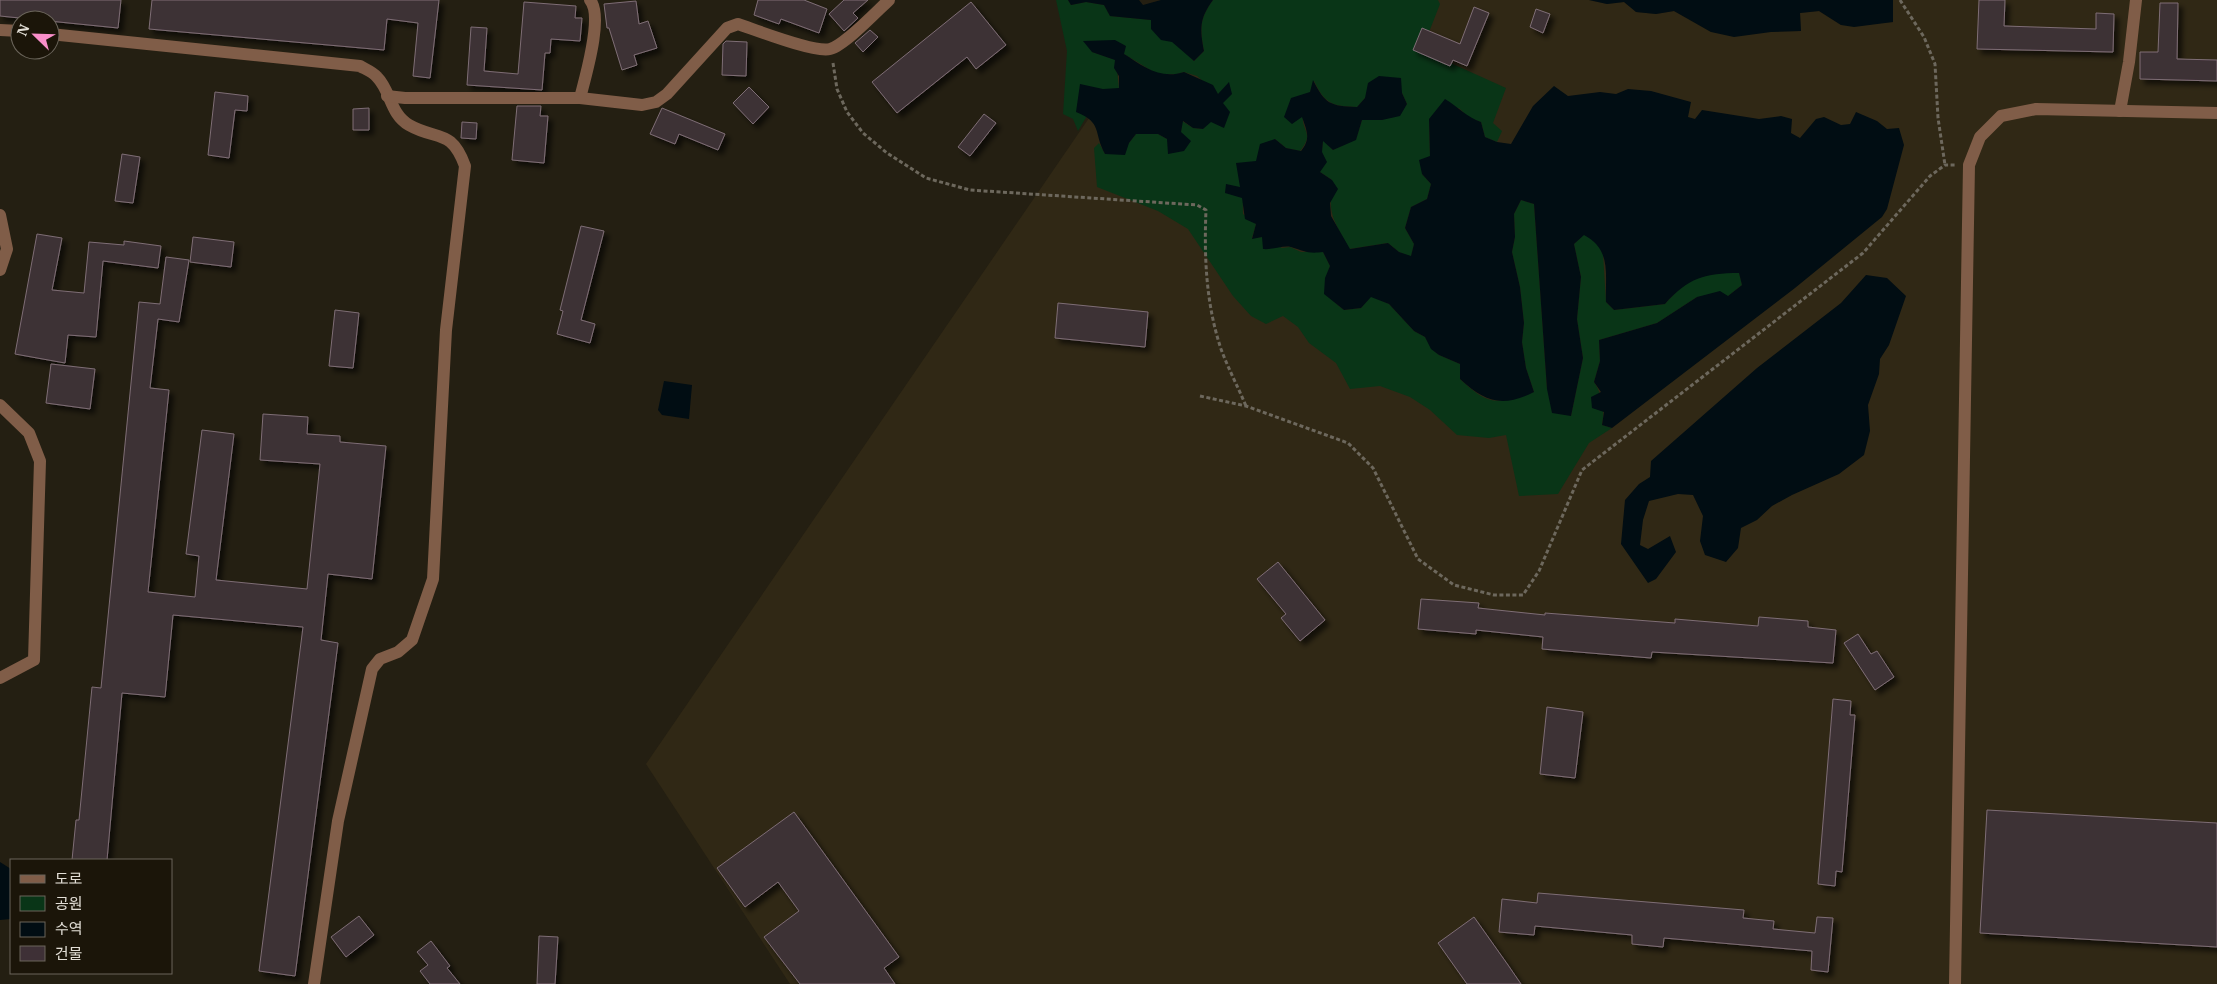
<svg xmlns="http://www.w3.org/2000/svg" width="2217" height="984" font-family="'IBM Plex Serif','Noto Sans KR',serif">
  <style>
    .built { fill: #302815 }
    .green { fill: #093517 }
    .water { fill: #010d13 }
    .building { fill: #3e3036; stroke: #7e6e75; filter: url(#shadow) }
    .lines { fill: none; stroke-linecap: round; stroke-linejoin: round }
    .path { stroke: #6d685d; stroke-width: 3; stroke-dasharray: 4 2.5; stroke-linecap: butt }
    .minor { stroke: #805d48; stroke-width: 12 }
  </style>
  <defs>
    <filter id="shadow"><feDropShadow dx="4.5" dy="4.5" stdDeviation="2.5" flood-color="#0009"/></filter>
  </defs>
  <rect width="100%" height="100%" fill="#241f12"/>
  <path class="built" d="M 1170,0 L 1589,0 L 1607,4 L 1624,2 L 1637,12 L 1656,14 L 1674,11 L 1711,32 L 1801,31 L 1800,13 L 1819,11 L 1841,25 L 1893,22 L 1893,0 L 2217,0 L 2217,984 L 790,984 L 646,764 Z"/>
  <path class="green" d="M 1056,0 L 1068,0 L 1071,5 L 1086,2 L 1104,5 L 1110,16 L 1152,20 L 1194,61 L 1204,51 C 1200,29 1199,19 1213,0 L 1438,0 L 1440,4 L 1422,50 L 1506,88 L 1493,123 L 1502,131 L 1497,142 L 1485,137 L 1481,122 L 1469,118 L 1459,108 L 1429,119 L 1430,156 L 1422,174 L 1431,184 L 1427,199 L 1411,207 L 1405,228 L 1414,244 L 1411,257 L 1399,252 L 1388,243 L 1349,249 C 1333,218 1328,216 1332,180 L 1320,172 L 1323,140 L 1333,150 L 1356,139 L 1362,120 L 1382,120 L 1407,104 L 1402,93 L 1365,98 L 1357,107 C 1332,106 1325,104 1314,81 C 1311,92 1304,104 1303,115 C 1301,131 1315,133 1300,151 L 1286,148 L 1275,139 C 1256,162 1241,183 1243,214 L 1256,224 L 1252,238 L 1262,237 L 1282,248 L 1290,247 L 1301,252 L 1323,252 L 1330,266 C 1322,286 1327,298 1344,310 L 1361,308 L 1371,296 L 1389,304 L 1414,331 L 1425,337 L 1432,349 L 1439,355 L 1460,364 L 1460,379 C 1491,408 1496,403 1534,392 L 1526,368 L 1522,342 L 1524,323 L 1520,287 L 1512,252 L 1515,237 L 1514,214 L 1521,200 L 1534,204 L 1547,389 L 1571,416 L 1583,358 L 1577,319 L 1581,277 L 1574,244 L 1584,234 L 1598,243 L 1603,254 L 1606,302 L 1614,310 L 1665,304 C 1689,276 1703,273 1739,272 L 1742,285 L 1728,296 L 1697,297 L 1657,323 L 1599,340 L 1600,361 L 1594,382 C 1603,396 1605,409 1602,425 L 1612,428 L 1589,443 L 1558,494 L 1519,496 L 1506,435 L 1489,438 L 1457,435 L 1430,410 L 1410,397 L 1380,386 L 1350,389 L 1336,363 L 1309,343 L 1298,327 L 1283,316 L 1266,324 L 1251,316 L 1233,296 L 1188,229 L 1158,211 L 1097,187 L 1094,148 L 1099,143 L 1105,154 L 1129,143 L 1136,134 L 1158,134 L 1167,139 L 1181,132 L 1182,121 L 1193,128 L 1203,129 L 1223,103 L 1218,94 L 1197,76 L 1184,72 L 1177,74 L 1157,74 L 1124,54 L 1092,52 L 1116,60 L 1119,89 L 1103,89 L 1078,131 L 1073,119 L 1063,114 L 1067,51 Z"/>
  <g class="water">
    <path d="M 1068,0 L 1139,0 L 1143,5 L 1161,0 L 1213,0 C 1199,19 1200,29 1204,51 L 1194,61 L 1172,42 L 1161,40 L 1151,29 L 1151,20 L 1110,16 L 1104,5 L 1086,2 L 1071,5 Z"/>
    <path d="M 1589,0 L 1893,0 L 1893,22 L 1854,27 L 1841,25 L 1819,11 L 1800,13 L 1801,31 L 1771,32 L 1734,37 L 1711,32 L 1674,11 L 1656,14 L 1636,12 L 1624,2 L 1607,4 Z"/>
    <path d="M 1115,40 L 1126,46 L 1124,54 C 1143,66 1160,80 1184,72 L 1213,85 L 1218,94 L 1229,82 L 1232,94 L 1223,103 L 1230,112 L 1224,128 L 1211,122 L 1203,129 L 1193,128 L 1183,121 L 1181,132 L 1191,141 L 1184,151 L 1168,154 L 1167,139 L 1158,134 L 1136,134 L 1129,143 L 1125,155 L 1105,154 C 1093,132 1103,123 1076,112 L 1080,84 L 1103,89 L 1119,88 L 1119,76 L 1114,68 L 1115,60 L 1092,52 L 1083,41 Z"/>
    <path d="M 1379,76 L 1401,78 L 1402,93 L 1407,104 L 1400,116 L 1382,120 L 1362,120 L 1356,140 L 1333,150 L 1323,141 L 1322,152 L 1327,162 L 1320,172 L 1332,180 L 1338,189 L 1330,203 L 1331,216 L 1350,249 L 1388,243 L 1399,252 L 1411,256 L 1414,244 L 1405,228 L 1411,207 L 1427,199 L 1431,184 L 1422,174 L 1419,160 L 1430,156 L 1429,119 L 1445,99 C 1458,107 1467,117 1481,122 L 1485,137 L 1497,142 L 1511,144 L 1533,106 L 1554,86 L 1568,96 L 1600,92 L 1616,94 L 1628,89 L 1651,91 L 1691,102 L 1688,117 L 1695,119 L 1702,110 L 1759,119 L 1781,116 L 1792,119 L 1791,133 L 1800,138 L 1816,119 L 1824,117 L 1841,125 L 1850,124 L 1856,112 L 1877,121 L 1887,129 L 1899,128 L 1904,145 L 1887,209 L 1882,217 L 1795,288 L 1612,428 L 1602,425 L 1604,412 L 1592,408 L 1591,397 L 1601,392 L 1594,382 L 1600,361 L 1599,340 L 1657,323 L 1697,297 L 1720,291 L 1728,296 L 1742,285 L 1739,273 C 1705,273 1688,278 1665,304 L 1614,310 L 1606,302 C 1605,274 1612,250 1584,235 L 1574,244 L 1581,277 L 1577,319 L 1583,358 L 1571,416 L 1552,413 L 1547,389 L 1534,204 L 1521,200 L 1514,214 L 1515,237 L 1512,252 L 1520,287 L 1524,323 L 1522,342 L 1526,368 L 1534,392 C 1502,408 1485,402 1460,379 L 1460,364 L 1439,355 L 1431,349 L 1425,337 L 1414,331 L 1389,304 L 1371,297 L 1361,308 L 1344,310 L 1324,294 L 1325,278 L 1330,266 L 1323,252 C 1307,254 1305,251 1291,247 C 1283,245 1272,250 1263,249 L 1262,237 L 1252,239 L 1256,224 L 1245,219 L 1242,198 L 1225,193 L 1226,184 L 1240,187 L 1236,163 L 1256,161 L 1260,144 L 1275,139 L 1286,148 L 1301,151 C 1311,139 1307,131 1302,117 L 1292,124 L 1284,117 L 1291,98 L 1310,92 L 1313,80 C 1325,104 1330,106 1357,107 L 1365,98 L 1368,83 Z"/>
    <path d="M 1866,275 L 1887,278 L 1906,296 L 1889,345 L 1880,359 L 1879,374 L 1868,405 L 1870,431 L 1864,455 L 1839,474 L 1792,495 L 1772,506 L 1757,520 L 1741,528 L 1738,548 L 1726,562 L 1705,555 L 1700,541 L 1703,516 L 1693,495 L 1678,494 L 1649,501 L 1643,520 L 1640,545 L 1648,549 L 1670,536 L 1676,552 L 1656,579 L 1648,583 L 1621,544 L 1625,500 L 1639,484 L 1650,477 L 1651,461 L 1757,368 L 1841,303 Z"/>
    <path d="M 664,381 L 692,385 L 689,419 L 662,415 L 658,410 Z"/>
    <path d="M 0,862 L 11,869 L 11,919 L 0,920 Z"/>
  </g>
  <g class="building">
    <path d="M 0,0 L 121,0 L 118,28 L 0,16 Z"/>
    <path d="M 152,0 L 439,0 L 430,78 L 413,76 L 418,23 L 387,19 L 384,50 L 149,29 Z"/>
    <path d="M 758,0 L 804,0 L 827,9 L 819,33 L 781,19 L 779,24 L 754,15 Z"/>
    <path d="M 844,0 L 868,0 L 853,13 L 858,18 L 844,31 L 829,14 Z"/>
    <path d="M 1979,0 L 2005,0 L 2004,26 L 2096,29 L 2096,13 L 2114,14 L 2113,52 L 1977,49 Z"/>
    <path d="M 636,1 L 639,24 L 648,21 L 657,48 L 634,55 L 637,65 L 622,70 L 609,28 L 607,28 L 604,4 Z"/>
    <path d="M 524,2 L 576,6 L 575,18 L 582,18 L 580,41 L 551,39 L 550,53 L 545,53 L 542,90 L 467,85 L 471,27 L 487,28 L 484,71 L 518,74 Z"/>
    <path d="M 971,2 L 1006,45 L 976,69 L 967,57 L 897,113 L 872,82 Z"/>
    <path d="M 2160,3 L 2178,3 L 2177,59 L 2217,60 L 2217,81 L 2140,79 L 2140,52 L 2158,52 Z"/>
    <path d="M 1474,7 L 1489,13 L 1467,66 L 1453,60 L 1450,66 L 1413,50 L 1422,28 L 1460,44 Z"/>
    <path d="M 1536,9 L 1550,14 L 1543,33 L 1530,27 Z"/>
    <path d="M 870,30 L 878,37 L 863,52 L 855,43 Z"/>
    <path d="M 726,41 L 747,42 L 746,76 L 722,75 L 723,44 Z"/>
    <path d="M 749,87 L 769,107 L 753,124 L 733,103 Z"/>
    <path d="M 215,92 L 248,96 L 247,111 L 235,110 L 229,158 L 208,155 Z"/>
    <path d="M 517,106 L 541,106 L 540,116 L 548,116 L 544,163 L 512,160 Z"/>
    <path d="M 369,108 L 369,130 L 353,130 L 353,109 Z"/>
    <path d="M 662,108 L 725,134 L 718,150 L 679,134 L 675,144 L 650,134 Z"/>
    <path d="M 984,114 L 996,123 L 970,156 L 958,147 Z"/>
    <path d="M 462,122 L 477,123 L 476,139 L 461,138 Z"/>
    <path d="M 122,154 L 140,157 L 133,203 L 115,201 Z"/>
    <path d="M 581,226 L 604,231 L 581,320 L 595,324 L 590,343 L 557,334 L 563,311 L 560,310 Z"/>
    <path d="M 37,234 L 62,238 L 52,290 L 84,293 L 89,242 L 124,245 L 124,241 L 161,246 L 158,268 L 103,261 L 96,337 L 68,335 L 65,363 L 15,354 Z"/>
    <path d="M 193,237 L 234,242 L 231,267 L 190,262 Z"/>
    <path d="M 166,257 L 189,260 L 179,322 L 158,319 L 150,388 L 169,390 L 148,592 L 195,597 L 199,556 L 186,554 L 202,430 L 234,434 L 216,580 L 307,589 L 320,464 L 260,460 L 263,414 L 308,417 L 307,434 L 340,436 L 340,442 L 386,446 L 372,579 L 328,574 L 321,640 L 338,643 L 295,976 L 259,971 L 303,627 L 173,615 L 165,697 L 122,693 L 107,860 L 72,860 L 76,820 L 79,820 L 92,687 L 101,688 L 139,302 L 160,304 Z"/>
    <path d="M 1058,303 L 1148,312 L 1145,347 L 1055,338 Z"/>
    <path d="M 335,310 L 359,313 L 353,368 L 329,366 Z"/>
    <path d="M 51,364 L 95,369 L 90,409 L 46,403 Z"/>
    <path d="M 1278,562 L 1325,620 L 1300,641 L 1281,618 L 1286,614 L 1257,579 Z"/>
    <path d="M 1421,599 L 1479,603 L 1478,608 L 1545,615 L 1545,613 L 1675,623 L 1675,619 L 1758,626 L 1759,617 L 1808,621 L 1808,627 L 1836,630 L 1833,663 L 1652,652 L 1651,658 L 1542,649 L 1543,637 L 1476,630 L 1476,634 L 1418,629 Z"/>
    <path d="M 1858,634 L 1871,654 L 1877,651 L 1894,677 L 1875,690 L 1844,643 Z"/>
    <path d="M 1833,699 L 1851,701 L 1850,715 L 1855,715 L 1842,872 L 1836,871 L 1835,886 L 1818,884 Z"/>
    <path d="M 1547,707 L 1583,712 L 1575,778 L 1540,774 Z"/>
    <path d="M 1987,810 L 2217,823 L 2217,947 L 1980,933 Z"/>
    <path d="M 794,812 L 899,957 L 884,968 L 895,984 L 800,984 L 764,937 L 799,911 L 778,882 L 745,907 L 717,868 Z"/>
    <path d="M 1538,893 L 1744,910 L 1743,918 L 1774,921 L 1773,929 L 1815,933 L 1817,917 L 1833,918 L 1828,972 L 1811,970 L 1812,951 L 1664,938 L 1663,947 L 1632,944 L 1632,935 L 1535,926 L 1534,935 L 1499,932 L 1502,899 L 1537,903 Z"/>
    <path d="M 359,916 L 374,935 L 346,957 L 331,937 Z"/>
    <path d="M 1474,917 L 1508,965 L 1521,984 L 1467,984 L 1438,943 Z"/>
    <path d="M 539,936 L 558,937 L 555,984 L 537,984 Z"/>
    <path d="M 431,941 L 450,966 L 447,968 L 460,984 L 430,984 L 420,971 L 428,965 L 417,952 Z"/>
  </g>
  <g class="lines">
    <g class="path">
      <path d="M 1900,0 L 1924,37 L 1935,64 L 1938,118 L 1945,165"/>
      <path d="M 833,63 L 837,89 L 847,112 L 863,133 L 887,153 L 926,178 L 970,190 L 1197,205 L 1206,210 C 1204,257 1206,304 1221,349 C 1228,368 1238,387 1246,406"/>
      <path d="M 1200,396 L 1246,406 L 1348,443 L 1373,468 L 1418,559 L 1454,585 L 1494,595 L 1523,595 L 1539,571 L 1582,470 L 1863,253 L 1930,176 L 1945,165 L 1955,165"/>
    </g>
    <g class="minor">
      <path d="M 0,30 L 20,31"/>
      <path d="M 50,34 L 360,66 C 365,69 373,72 377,77 C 391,91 390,114 409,125 C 437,141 451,128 465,166 L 446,330 L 433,579 L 412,640 L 398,652 L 380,659 L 372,669 L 338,821 L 314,984"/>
      <path d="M 387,96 L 405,98 L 580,98 L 642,105 L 656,102 L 667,94 L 727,28 L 738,24 C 756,30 814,53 830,49 C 845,45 877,11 889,0"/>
      <path d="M 580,98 C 585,78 604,16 590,0"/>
      <path d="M 2120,111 L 2129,62 L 2136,0"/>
      <path d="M 0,215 L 7,249 L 0,270"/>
      <path d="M 0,405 L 29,433 L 40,461 L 34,660 L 0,678"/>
      <path d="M 1955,984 L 1969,165 L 1980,137 L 2001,116 L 2036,109 L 2217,113"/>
    </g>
  </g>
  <rect x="10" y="859" width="162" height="115" fill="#1b1509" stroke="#6b655b"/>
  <rect x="20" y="875" width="25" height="8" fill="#805d48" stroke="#6b655b"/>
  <text x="55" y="884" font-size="15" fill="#e2ded6">도로</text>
  <rect x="20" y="896" width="25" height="15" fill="#093517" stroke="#6b655b"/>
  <text x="55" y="909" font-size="15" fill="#e2ded6">공원</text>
  <rect x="20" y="922" width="25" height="15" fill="#010d13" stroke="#6b655b"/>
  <text x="55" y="934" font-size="15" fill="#e2ded6">수역</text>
  <rect x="20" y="946" width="25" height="15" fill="#3e3036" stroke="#6b655b"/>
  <text x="55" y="959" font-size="15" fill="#e2ded6">건물</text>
  <g transform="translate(35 35) rotate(293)"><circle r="24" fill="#1b1509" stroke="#6b655b"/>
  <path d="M0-4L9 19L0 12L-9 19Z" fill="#f98fca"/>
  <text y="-8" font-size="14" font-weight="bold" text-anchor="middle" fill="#e2ded6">N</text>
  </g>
</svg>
